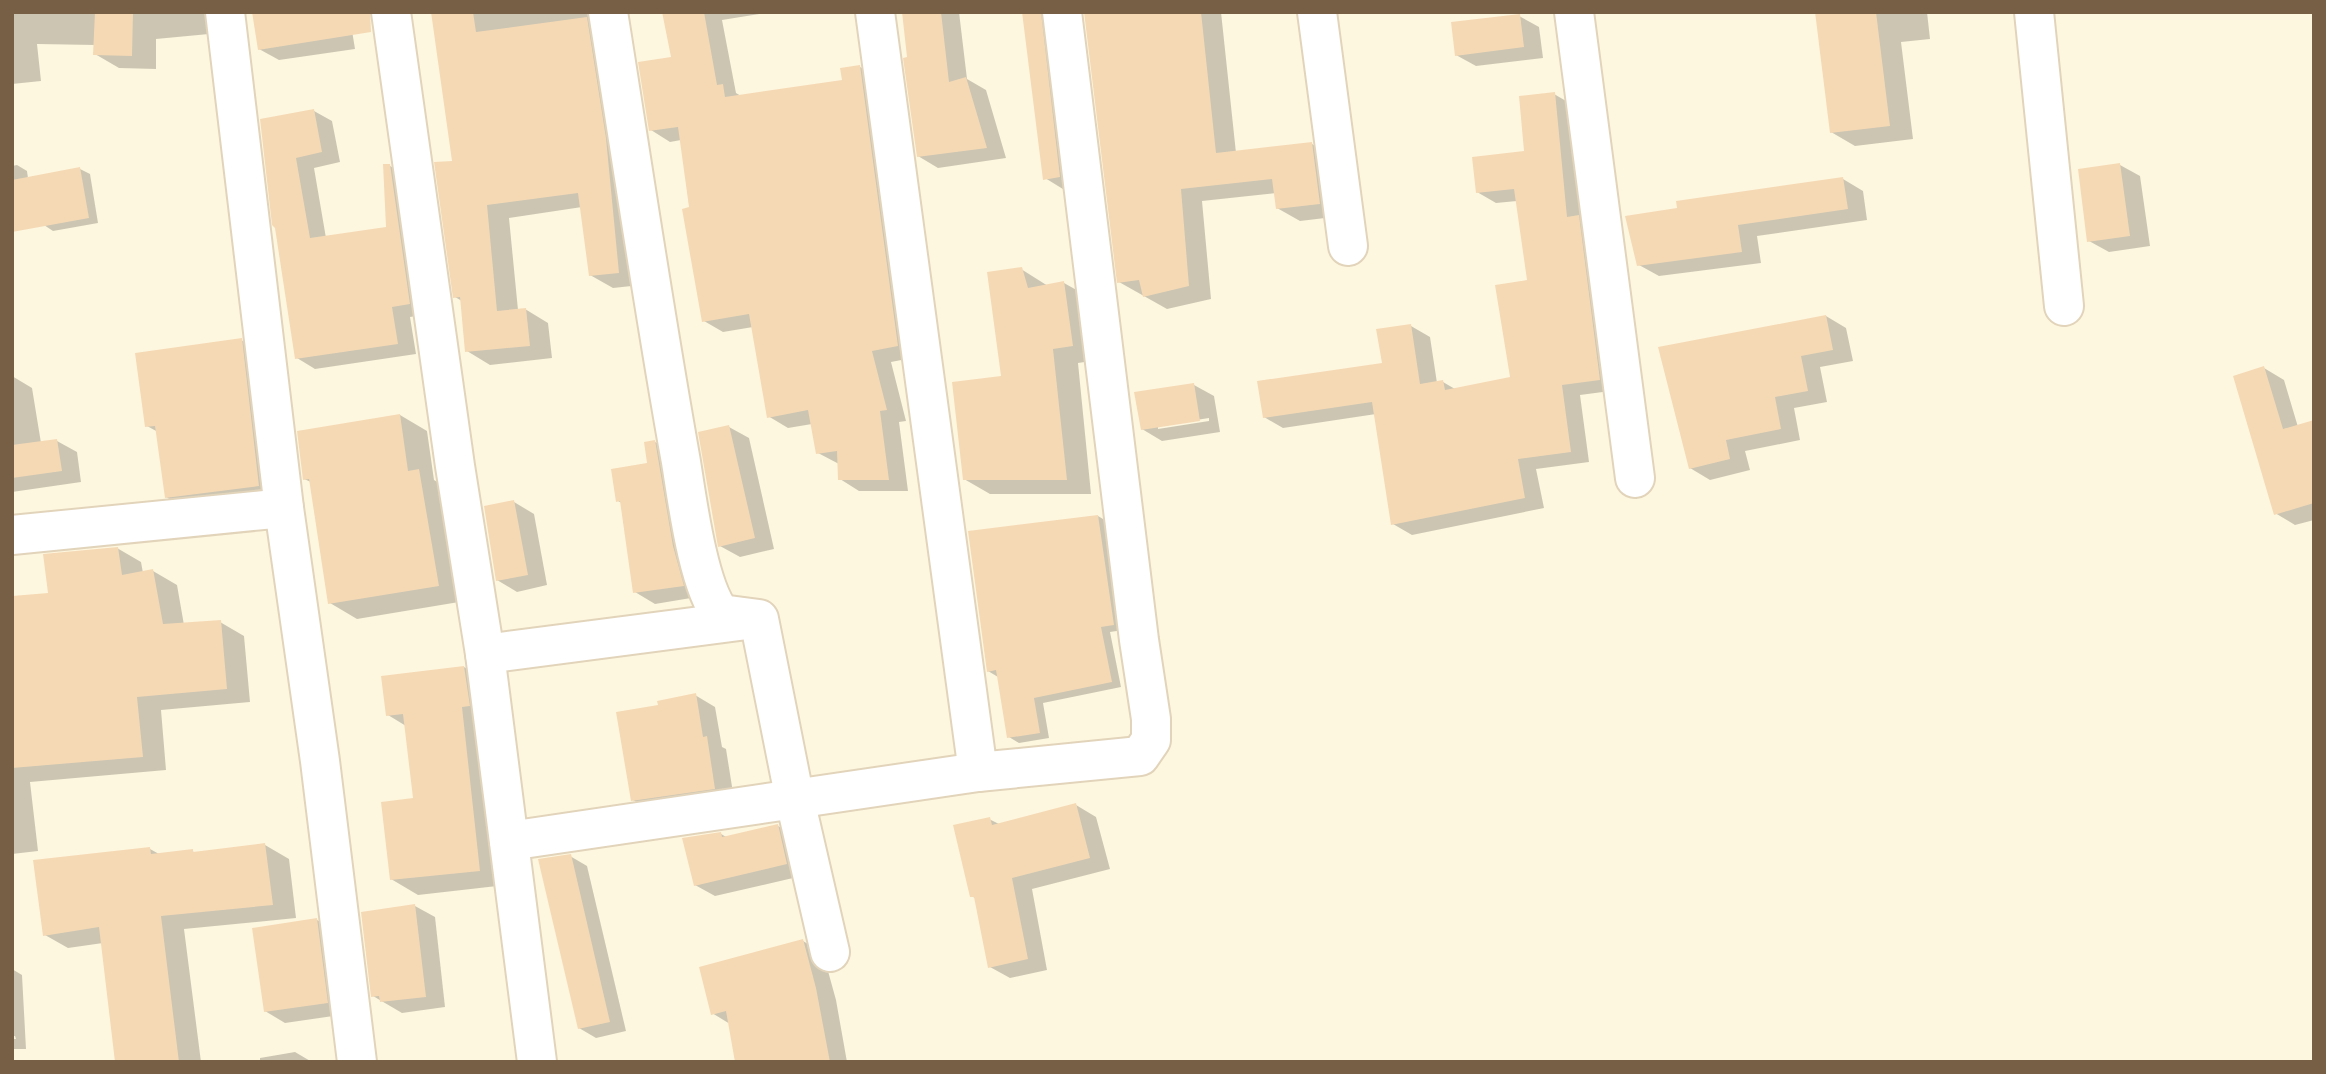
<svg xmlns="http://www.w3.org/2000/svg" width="2326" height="1074" font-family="'Titillium Web',sans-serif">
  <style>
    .shadow { fill: #0003; fill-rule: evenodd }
    .building { fill: #f5d9b5 }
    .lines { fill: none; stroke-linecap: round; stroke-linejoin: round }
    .street-casing { stroke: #e2d4bb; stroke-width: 42 }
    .street { stroke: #fff; stroke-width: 38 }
  </style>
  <rect width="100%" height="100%" fill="#fef7df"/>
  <g class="shadow">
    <path d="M 12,12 L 205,12 L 209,34 L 156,39 L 156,69 L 119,68 L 95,54 L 95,45 L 37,44 L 41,81 L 12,84 Z"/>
    <path d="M 349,12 L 355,49 L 279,60 L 259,49 Z"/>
    <path d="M 432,12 L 605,12 L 641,285 L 613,288 L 590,275 L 582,207 L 509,218 L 518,310 L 525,309 L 548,323 L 552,358 L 490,365 L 467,351 L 462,301 L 455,297 L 454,162 Z"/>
    <path d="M 664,12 L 772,12 L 722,20 L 736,93 L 741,96 L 844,81 L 860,67 L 879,78 L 917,357 L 891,362 L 906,421 L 899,422 L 908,491 L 859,491 L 840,479 L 839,464 L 818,453 L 812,424 L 788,428 L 768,416 L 753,327 L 723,332 L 704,321 L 681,140 L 670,142 L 651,130 L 673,58 Z"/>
    <path d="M 904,12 L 959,12 L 967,79 L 986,90 L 1006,158 L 938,168 L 918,156 Z"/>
    <path d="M 1024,12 L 1050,12 L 1071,194 L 1045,178 Z"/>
    <path d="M 1086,12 L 1221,12 L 1236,153 L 1312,144 L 1334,157 L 1342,216 L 1300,221 L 1277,208 L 1276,193 L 1202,201 L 1211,299 L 1167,309 L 1119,282 Z"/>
    <path d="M 1817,12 L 1927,12 L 1930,39 L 1901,42 L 1913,139 L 1855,146 L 1831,132 Z"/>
    <path d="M 1519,16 L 1539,27 L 1543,58 L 1476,66 L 1456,55 Z"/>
    <path d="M 1554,94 L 1573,105 L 1618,390 L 1580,395 L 1589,462 L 1536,469 L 1544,508 L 1412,535 L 1393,524 L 1376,414 L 1283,428 L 1264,417 L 1384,364 L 1411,326 L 1430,337 L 1437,383 L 1443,382 L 1455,389 L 1512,378 L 1529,281 L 1517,201 L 1496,203 L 1477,192 L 1526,153 Z"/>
    <path d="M 314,111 L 332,121 L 340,162 L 314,168 L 326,238 L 387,229 L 390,166 L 408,176 L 428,314 L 410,317 L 416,354 L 315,369 L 297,358 L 262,120 Z"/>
    <path d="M 17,165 L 27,171 L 31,201 L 12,203 L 12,166 Z"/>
    <path d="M 2120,165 L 2140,176 L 2150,246 L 2109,252 L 2089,241 Z"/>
    <path d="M 80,169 L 90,174 L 98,223 L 53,231 L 44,225 Z"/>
    <path d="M 1843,179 L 1863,191 L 1867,220 L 1757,236 L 1761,263 L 1659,276 L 1639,265 Z"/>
    <path d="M 1021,269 L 1048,286 L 1064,283 L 1089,297 L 1098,360 L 1078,363 L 1091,494 L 990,494 L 964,479 L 1003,378 Z"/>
    <path d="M 1826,316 L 1846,328 L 1853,361 L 1820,367 L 1827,402 L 1794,408 L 1800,440 L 1745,451 L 1750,470 L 1710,480 L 1690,468 Z"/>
    <path d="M 241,340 L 267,355 L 284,499 L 191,511 L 166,497 L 158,432 L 147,426 Z"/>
    <path d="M 2264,368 L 2284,380 L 2298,427 L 2314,422 L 2314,520 L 2295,525 L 2275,513 Z"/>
    <path d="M 12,376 L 32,388 L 41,443 L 57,441 L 77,452 L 81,482 L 12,492 Z"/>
    <path d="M 1194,385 L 1214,396 L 1220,432 L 1162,441 L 1142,429 ZM 1209,418 L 1209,421 L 1158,429 L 1158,426 Z"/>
    <path d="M 400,415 L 427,431 L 434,480 L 446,487 L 465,601 L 357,619 L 330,603 L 311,482 L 304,479 Z"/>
    <path d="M 729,427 L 749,438 L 774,549 L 740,557 L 720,546 Z"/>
    <path d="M 655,442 L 675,454 L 703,596 L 655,604 L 635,592 L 622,503 L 618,501 L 649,464 Z"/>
    <path d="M 514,502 L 534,514 L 547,585 L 517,592 L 497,580 Z"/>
    <path d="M 1098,516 L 1108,522 L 1123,630 L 1110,632 L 1121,687 L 1043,703 L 1049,738 L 1019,743 L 1009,737 L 998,677 L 988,671 Z"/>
    <path d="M 117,548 L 141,562 L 143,573 L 153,571 L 177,585 L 184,625 L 220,622 L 244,636 L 250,702 L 161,710 L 166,770 L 30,782 L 38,851 L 12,854 L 12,598 L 50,595 Z"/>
    <path d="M 464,667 L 491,683 L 506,885 L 418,895 L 391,879 L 415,800 L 406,726 L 388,715 Z"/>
    <path d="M 695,695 L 715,707 L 722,747 L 726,749 L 734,799 L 653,811 L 633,800 L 660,707 Z"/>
    <path d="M 1076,805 L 1096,817 L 1110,869 L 1032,889 L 1047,970 L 1010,978 L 990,967 L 976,899 L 972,896 L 989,819 L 1001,825 Z"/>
    <path d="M 778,826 L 798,837 L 806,875 L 715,896 L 695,885 L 721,834 L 728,838 Z"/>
    <path d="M 265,845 L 289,859 L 296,918 L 184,929 L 201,1062 L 117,1062 L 103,943 L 68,948 L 45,935 L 150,849 L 159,854 L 192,851 L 196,853 Z"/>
    <path d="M 570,856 L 587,866 L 626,1031 L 596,1038 L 579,1028 Z"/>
    <path d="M 415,906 L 435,917 L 445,1007 L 402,1013 L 373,996 Z"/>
    <path d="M 317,920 L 337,932 L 347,1014 L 285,1023 L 265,1011 Z"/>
    <path d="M 803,941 L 823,953 L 836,1000 L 847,1062 L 737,1062 L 730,1024 L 712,1013 Z"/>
    <path d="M 12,969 L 22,975 L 26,1049 L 12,1049 L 12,1039 L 16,1039 L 15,1036 L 12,1036 Z"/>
    <path d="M 295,1052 L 312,1062 L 260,1062 L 260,1058 Z"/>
  </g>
  <g class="building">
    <path d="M 95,12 L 133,12 L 132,56 L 93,55 Z"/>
    <path d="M 252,12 L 370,12 L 371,32 L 258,50 Z"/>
    <path d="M 431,12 L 473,12 L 476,32 L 587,17 L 606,138 L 619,273 L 589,276 L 578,193 L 487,205 L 497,311 L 526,308 L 530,346 L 465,352 L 460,297 L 453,298 L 434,162 L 452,161 Z"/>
    <path d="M 662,12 L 704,12 L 717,85 L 723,84 L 725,97 L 842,80 L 840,68 L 860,65 L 898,346 L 872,351 L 887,410 L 880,411 L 889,480 L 838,480 L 837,451 L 816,454 L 808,410 L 767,418 L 749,314 L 702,322 L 682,209 L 689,207 L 678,127 L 649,131 L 638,62 L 671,57 Z"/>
    <path d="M 902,12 L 941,12 L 949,82 L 966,77 L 987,148 L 917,157 L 903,58 L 907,57 Z"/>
    <path d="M 1022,12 L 1041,12 L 1060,177 L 1043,180 Z"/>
    <path d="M 1084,12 L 1201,12 L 1216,153 L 1312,142 L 1320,204 L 1276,209 L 1272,179 L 1181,189 L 1189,286 L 1143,297 L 1139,280 L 1117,283 Z"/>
    <path d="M 1815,12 L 1876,12 L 1890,126 L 1830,133 Z"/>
    <path d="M 1520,14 L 1524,47 L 1455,56 L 1451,22 Z"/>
    <path d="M 1555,92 L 1567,217 L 1579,215 L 1600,380 L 1562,385 L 1571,452 L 1518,459 L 1525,498 L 1391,525 L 1372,402 L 1263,418 L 1257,381 L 1382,363 L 1376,329 L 1411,324 L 1420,384 L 1443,380 L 1445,390 L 1510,377 L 1495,285 L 1527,280 L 1514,189 L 1476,193 L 1472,157 L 1524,151 L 1519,96 Z"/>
    <path d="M 314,109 L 322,152 L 296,158 L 310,238 L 386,227 L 383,164 L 390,164 L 410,304 L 392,307 L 398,344 L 295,359 L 275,228 L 272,225 L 260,119 Z"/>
    <path d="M 2120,163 L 2130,236 L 2087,242 L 2078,169 Z"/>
    <path d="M 80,167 L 89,218 L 12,232 L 12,180 Z"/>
    <path d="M 1843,177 L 1848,209 L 1738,225 L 1742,252 L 1637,266 L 1625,216 L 1677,208 L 1676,201 Z"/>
    <path d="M 1022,267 L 1028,288 L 1064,281 L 1073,346 L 1053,349 L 1067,480 L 963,480 L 952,382 L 1001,376 L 987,272 Z"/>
    <path d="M 1826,315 L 1833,350 L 1801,356 L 1808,391 L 1775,397 L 1781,429 L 1726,440 L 1730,459 L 1689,469 L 1658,347 Z"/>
    <path d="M 242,338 L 259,486 L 165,498 L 155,426 L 145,427 L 135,353 Z"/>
    <path d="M 2264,366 L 2283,429 L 2314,420 L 2314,503 L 2274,515 L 2233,376 Z"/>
    <path d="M 1194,383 L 1200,421 L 1141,430 L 1134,392 Z"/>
    <path d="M 400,414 L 408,471 L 419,469 L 439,586 L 328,604 L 309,479 L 303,480 L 297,431 Z"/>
    <path d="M 729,425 L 755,538 L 718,547 L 698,432 Z"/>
    <path d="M 57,439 L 62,471 L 12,478 L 12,445 Z"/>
    <path d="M 655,440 L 673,546 L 684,586 L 633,593 L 620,501 L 616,502 L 611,469 L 647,463 L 644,442 Z"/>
    <path d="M 514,500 L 528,575 L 496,581 L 484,506 Z"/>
    <path d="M 1098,515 L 1114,625 L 1101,627 L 1112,682 L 1034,698 L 1040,733 L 1007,738 L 996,670 L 987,672 L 968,531 Z"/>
    <path d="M 118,547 L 122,575 L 153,569 L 163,624 L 221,620 L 227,689 L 137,697 L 143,757 L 12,768 L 12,596 L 48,593 L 43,554 Z"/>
    <path d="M 464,666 L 470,706 L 462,707 L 480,871 L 390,880 L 381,802 L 413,798 L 403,714 L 386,716 L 381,676 Z"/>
    <path d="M 696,693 L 703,737 L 707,736 L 715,789 L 631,801 L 616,712 L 658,705 L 657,701 Z"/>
    <path d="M 1076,803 L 1090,858 L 1012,878 L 1028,959 L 988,968 L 974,897 L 970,897 L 953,825 L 990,817 L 992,825 Z"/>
    <path d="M 778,824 L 787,864 L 694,886 L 682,838 L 721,832 L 722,837 Z"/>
    <path d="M 265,843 L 273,905 L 161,916 L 179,1062 L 115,1062 L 99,927 L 43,936 L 33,860 L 150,847 L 151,854 L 193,849 L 193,852 Z"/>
    <path d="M 571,854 L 610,1022 L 578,1029 L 538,859 Z"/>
    <path d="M 415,904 L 426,997 L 380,1002 L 379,996 L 371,997 L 361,912 Z"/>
    <path d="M 317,918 L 328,1003 L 264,1012 L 252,928 Z"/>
    <path d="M 803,939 L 816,988 L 830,1062 L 735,1062 L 726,1011 L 711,1015 L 699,967 Z"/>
  </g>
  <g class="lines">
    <g class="street-casing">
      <g id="street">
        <path d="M 225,12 L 284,508 L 320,761 L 357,1062"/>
        <path d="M 391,12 L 455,466 L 485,654 L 537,1062"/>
        <path d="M 608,12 C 632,162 654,312 681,462 C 687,499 698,587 721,614 L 759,619 L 795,800 L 830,952"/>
        <path d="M 875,12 L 978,772"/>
        <path d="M 1317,12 L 1348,246"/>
        <path d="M 1574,12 L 1635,478"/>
        <path d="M 2034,12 L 2064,306"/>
        <path d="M 12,535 L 284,508"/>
        <path d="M 485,654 L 747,620"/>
        <path d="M 509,841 L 978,772 L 1140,756 L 1151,740 L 1151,719 L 1139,640 L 1062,12"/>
      </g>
    </g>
    <use href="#street" class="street"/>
  </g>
  <rect width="2326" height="1074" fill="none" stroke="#765f45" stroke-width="28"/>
</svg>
